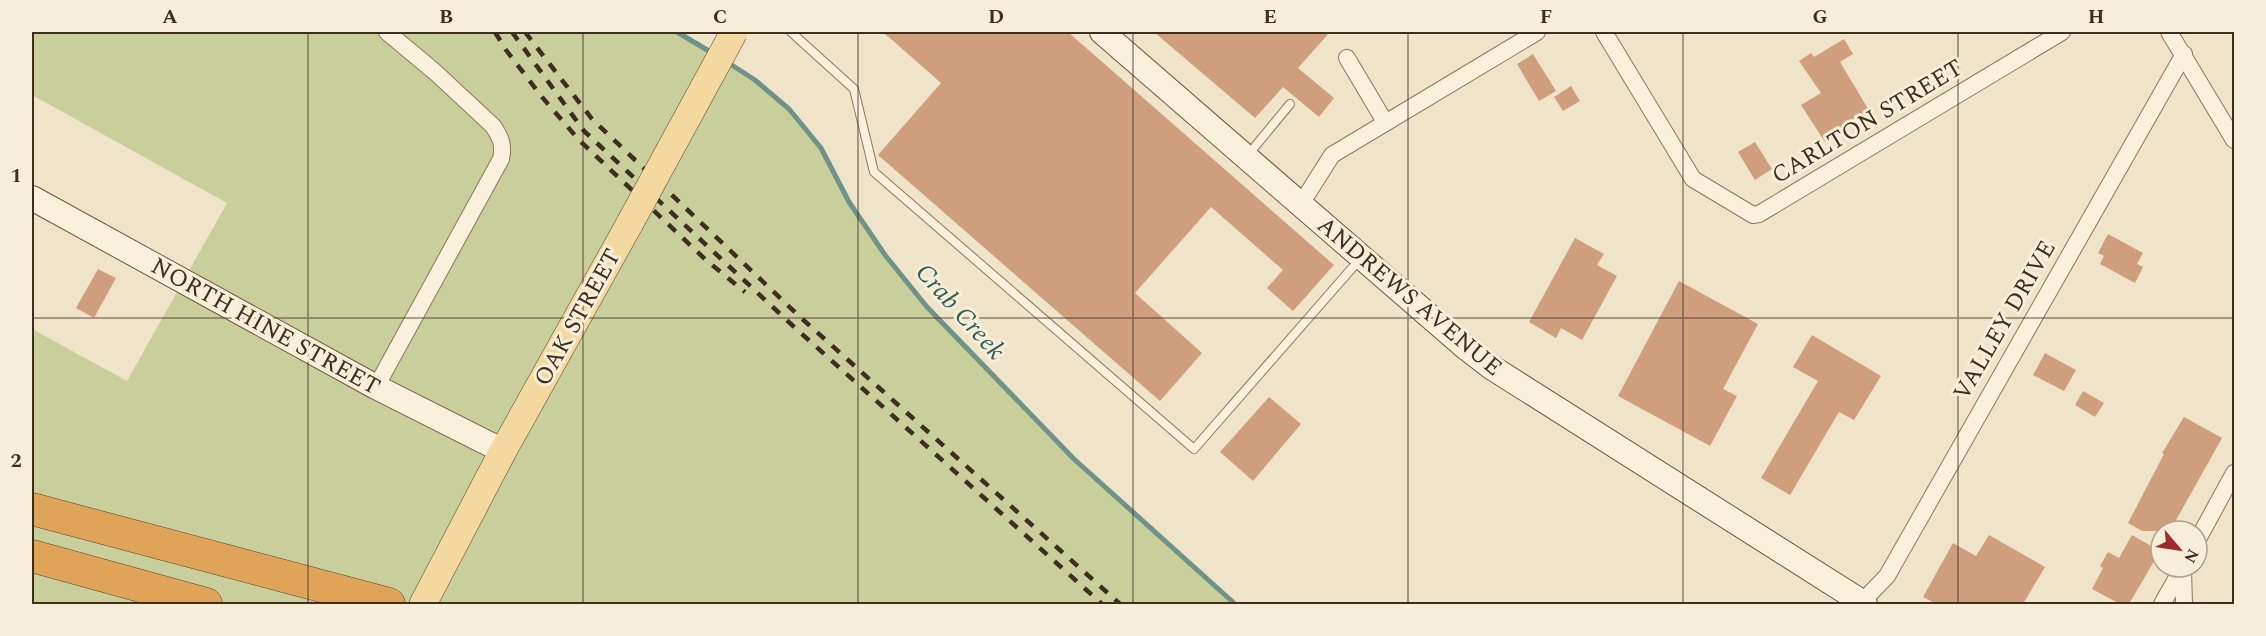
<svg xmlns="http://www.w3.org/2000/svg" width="2266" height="636" font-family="Spectral,serif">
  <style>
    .green { fill: #c9cf9b }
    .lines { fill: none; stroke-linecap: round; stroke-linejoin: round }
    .stream { stroke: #6f938a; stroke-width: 5 }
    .building { fill: #cf9f7d }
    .lane-casing { stroke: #8d765c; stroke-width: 10 }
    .street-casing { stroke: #8d765c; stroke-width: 18 }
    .secondary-casing { stroke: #6f573f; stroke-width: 26 }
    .primary-casing { stroke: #5b4430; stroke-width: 28 }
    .highway-casing { stroke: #5b4430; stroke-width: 33 }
    .lane { stroke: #faf1dc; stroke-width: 8 }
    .street { stroke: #faf1dc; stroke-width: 16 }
    .secondary { stroke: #faf1dc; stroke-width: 24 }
    .primary { stroke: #f3d9a0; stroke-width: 27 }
    .highway { stroke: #e0a458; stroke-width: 32 }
    .rail { stroke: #3d2e20; stroke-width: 4.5; stroke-dasharray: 10 10; stroke-linecap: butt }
    .primary-bridge-casing { stroke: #5b4430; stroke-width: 28; stroke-linecap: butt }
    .primary-bridge { stroke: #f3d9a0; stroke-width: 27 }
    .grid { fill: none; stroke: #3d2e20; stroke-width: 1.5; stroke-opacity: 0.55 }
    .labels { text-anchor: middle; stroke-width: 6; stroke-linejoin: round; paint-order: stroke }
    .street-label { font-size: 24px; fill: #3d2e20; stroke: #f7eed8 }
    .water-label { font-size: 26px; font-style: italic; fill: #2f5d5a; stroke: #f7eed8 }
    .neatline { fill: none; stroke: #3d2e20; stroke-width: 2 }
    .grid-label { font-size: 20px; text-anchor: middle; font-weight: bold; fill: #3d2e20 }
  </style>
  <rect width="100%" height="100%" fill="#f0e4c8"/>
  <path class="green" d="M 32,32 L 677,32 L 755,80 L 789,109 L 821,148 L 849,202 L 885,255 L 927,307 L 1074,459 L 1235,604 L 32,604 L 32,329 L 127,381 L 227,203 L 32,95 Z"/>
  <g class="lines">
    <g class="stream">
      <path d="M 677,32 L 714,54"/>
      <path d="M 727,62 L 755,80 L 789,109 L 821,148 L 849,202 L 885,255 L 927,307 L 1074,459 L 1235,604"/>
    </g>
  </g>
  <g class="building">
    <path d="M 883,32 L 1068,32 L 1334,265 L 1293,311 L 1267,288 L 1283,270 L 1211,207 L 1135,293 L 1202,353 L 1160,401 L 878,155 L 941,83 Z"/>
    <path d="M 1154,32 L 1330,32 L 1298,68 L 1334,98 L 1319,117 L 1283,87 L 1255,118 Z"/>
    <path d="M 1844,39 L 1853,54 L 1840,62 L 1870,112 L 1825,142 L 1801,105 L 1821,93 L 1799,61 L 1811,53 L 1814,57 Z"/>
    <path d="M 1533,54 L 1556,91 L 1539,101 L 1517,64 Z"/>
    <path d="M 1571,86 L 1580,101 L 1563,111 L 1554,97 Z"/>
    <path d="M 1755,142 L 1772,169 L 1755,180 L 1738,152 Z"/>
    <path d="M 2108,234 L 2143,253 L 2137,264 L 2143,267 L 2135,283 L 2100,264 L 2104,256 L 2098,253 Z"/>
    <path d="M 1575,238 L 1604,254 L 1597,265 L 1617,276 L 1582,340 L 1561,328 L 1556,338 L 1529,322 Z"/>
    <path d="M 98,269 L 116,278 L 94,318 L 76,308 Z"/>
    <path d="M 1679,281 L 1758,324 L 1723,389 L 1737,396 L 1710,446 L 1618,396 Z"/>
    <path d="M 1812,335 L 1881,376 L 1854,420 L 1839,412 L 1790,495 L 1761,478 L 1818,381 L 1793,367 Z"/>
    <path d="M 2045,353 L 2076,370 L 2064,391 L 2033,375 Z"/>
    <path d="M 2083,391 L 2104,403 L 2095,417 L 2075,405 Z"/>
    <path d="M 1269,397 L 1301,424 L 1253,481 L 1220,452 Z"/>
    <path d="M 2184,417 L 2222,438 L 2170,531 L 2142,531 L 2128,523 L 2164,454 L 2162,453 Z"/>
    <path d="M 1989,535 L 2045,567 L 2023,604 L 1936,604 L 1923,597 L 1953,543 L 1976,556 Z"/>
    <path d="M 2132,535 L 2160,551 L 2129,604 L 2120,604 L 2092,589 L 2103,568 L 2100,566 L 2108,552 L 2119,558 Z"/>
  </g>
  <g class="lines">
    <g class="lane-casing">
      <g id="lane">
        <path d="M 791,32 L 854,89 L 874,172 L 1194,449 L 1360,259"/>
        <path d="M 1248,155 L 1290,104"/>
      </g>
    </g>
    <g class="street-casing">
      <g id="street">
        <path d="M 1604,32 L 1693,179 L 1753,215 L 1759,214 L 2062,32"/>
        <path d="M 2169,32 L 2234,140"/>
        <path d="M 1347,58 L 1385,122"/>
        <path d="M 1301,204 L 1332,155 L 1537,32"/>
        <path d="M 376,387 L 501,159 C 504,145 501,138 493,126 L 435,72 L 387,32"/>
        <path d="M 2197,541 L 2234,473"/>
        <path d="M 2183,570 L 2184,604"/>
        <path d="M 1860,604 L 1887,576 L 2184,54"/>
        <path d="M 2162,604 L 2183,567"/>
      </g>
    </g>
    <g class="secondary-casing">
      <g id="secondary">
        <path d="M 1102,32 L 1465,347 L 1491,367 L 1865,604"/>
        <path d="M 32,198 L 376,387 L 503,451"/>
      </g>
    </g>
    <g class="primary-casing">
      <path id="primary" d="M 423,604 L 503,451 L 630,223"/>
    </g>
    <g class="highway-casing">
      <g id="highway">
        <path d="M 32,509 L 389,604"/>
        <path d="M 32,556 L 206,604"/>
      </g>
    </g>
    <use href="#lane" class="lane"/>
    <use href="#street" class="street"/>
    <use href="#secondary" class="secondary"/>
    <use href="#primary" class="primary"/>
    <use href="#highway" class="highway"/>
    <g class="rail">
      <path d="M 495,32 L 506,50 L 542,97 L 579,140 L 706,260 L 745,292"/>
      <path d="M 512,32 L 584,131 L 792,325 L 1102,604"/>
      <path d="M 525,32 L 592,119 L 799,316 L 1120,604"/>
    </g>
    <g class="primary-bridge-casing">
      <path id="primary-bridge" d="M 630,223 L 734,32"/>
    </g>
    <use href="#primary-bridge" class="primary-bridge"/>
  </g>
  <path class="grid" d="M 308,32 L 308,604M 583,32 L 583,604M 858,32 L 858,604M 1133,32 L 1133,604M 1408,32 L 1408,604M 1683,32 L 1683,604M 1958,32 L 1958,604M 32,318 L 2234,318"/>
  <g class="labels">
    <g class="street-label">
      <text transform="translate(1867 121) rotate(-31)" y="8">CARLTON STREET</text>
      <text transform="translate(1410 296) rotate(40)" y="8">ANDREWS AVENUE</text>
      <text transform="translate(577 317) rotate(-61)" y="8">OAK STREET</text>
      <text transform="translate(2004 320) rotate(-60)" y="8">VALLEY DRIVE</text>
      <text transform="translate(266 326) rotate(29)" y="8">NORTH HINE STREET</text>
    </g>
    <g class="water-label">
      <text transform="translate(961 311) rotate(48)" y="9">Crab Creek</text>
    </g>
  </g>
  <rect width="2266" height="636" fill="none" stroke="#f7eed8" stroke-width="66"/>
  <g transform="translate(2179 549) rotate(119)"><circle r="28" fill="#f7eed8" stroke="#ada18e" stroke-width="1.5"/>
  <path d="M0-4.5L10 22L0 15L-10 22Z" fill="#9e2a2b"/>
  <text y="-9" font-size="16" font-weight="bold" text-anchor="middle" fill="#3d2e20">N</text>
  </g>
  <rect x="33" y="33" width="2200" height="570" class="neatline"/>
  <g class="grid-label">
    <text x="170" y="23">A</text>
    <text x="446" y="23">B</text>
    <text x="720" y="23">C</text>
    <text x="996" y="23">D</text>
    <text x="1270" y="23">E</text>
    <text x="1546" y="23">F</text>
    <text x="1820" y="23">G</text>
    <text x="2096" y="23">H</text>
    <text x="16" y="182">1</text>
    <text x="16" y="467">2</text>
  </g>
</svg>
